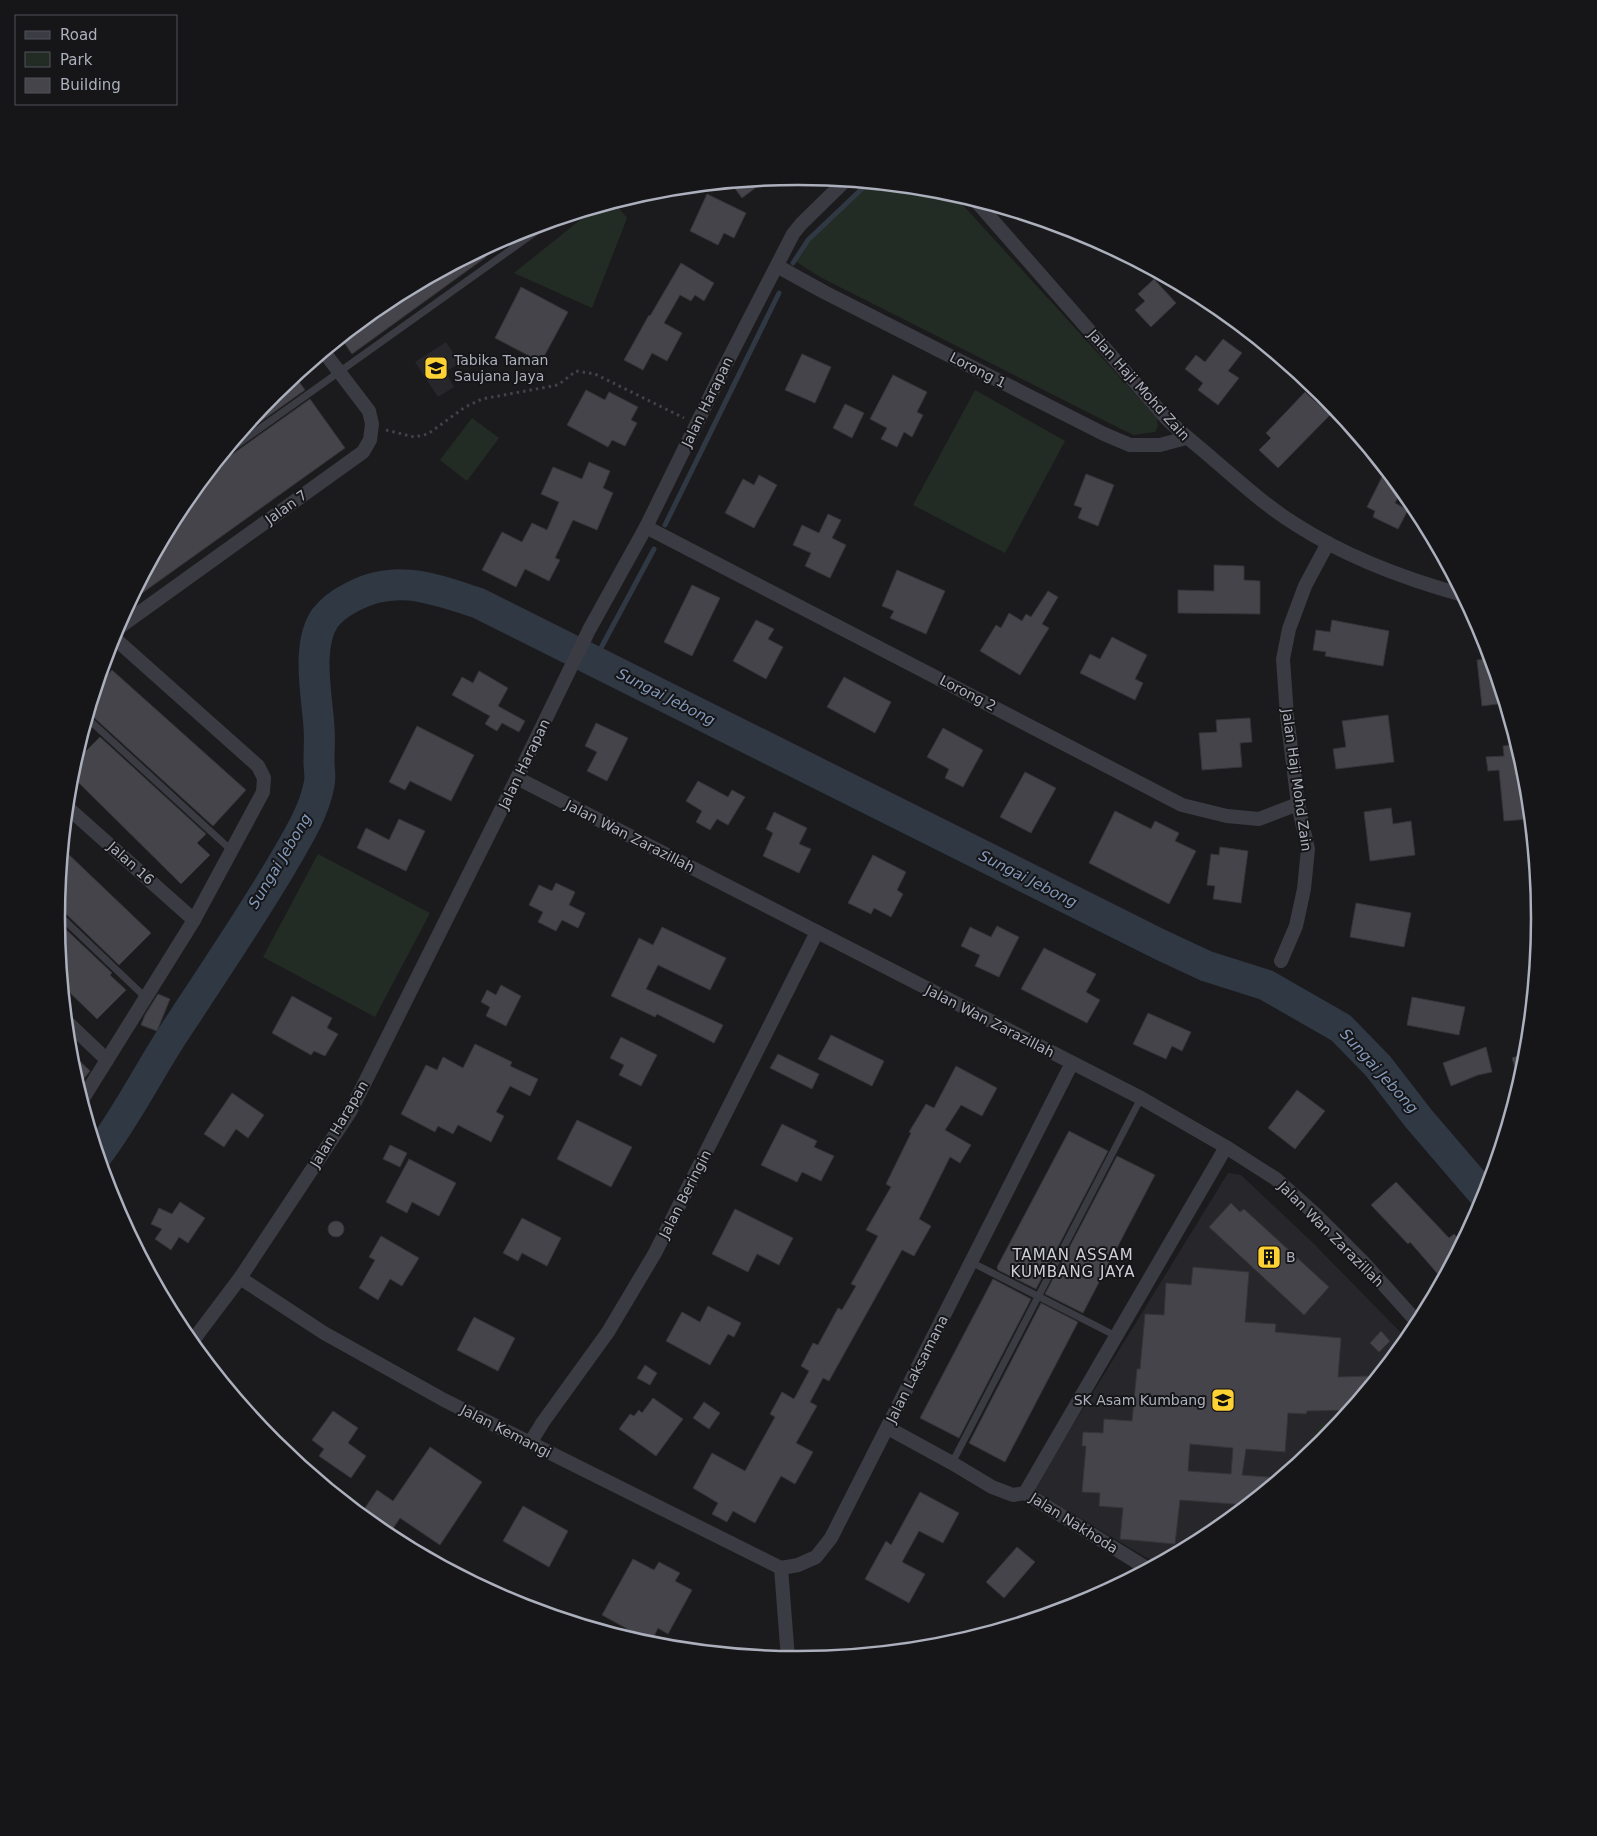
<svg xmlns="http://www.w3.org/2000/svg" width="1597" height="1836" font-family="'DejaVu Sans',sans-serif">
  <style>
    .built { fill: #27262a }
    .green { fill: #222c24 }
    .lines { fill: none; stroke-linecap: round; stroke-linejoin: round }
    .stream { stroke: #2f3843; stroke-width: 5 }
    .river { stroke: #2f3843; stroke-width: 31 }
    .building { fill: #44444a; stroke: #353439; fill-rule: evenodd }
    .path { stroke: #41424a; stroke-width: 3; stroke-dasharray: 2.5 4; stroke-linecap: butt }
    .lane { stroke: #3b3c43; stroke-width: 7 }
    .street { stroke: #3b3c43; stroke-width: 14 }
    .labels { text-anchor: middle; stroke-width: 4; stroke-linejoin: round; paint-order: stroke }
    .poi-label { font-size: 14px; fill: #acb0bd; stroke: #161518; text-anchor: start }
    .street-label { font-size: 14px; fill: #acb0bd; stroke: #161518 }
    .water-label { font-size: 15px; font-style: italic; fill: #8299ba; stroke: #161518 }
    .neighbourhood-label { font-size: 15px; letter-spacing: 1px; fill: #cecfd9; stroke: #161518 }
    .rim { fill: none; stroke: #acb0bd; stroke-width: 2.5 }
  </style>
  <rect width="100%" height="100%" fill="#1b1b1d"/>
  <g class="built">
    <path d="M 446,342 L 460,363 L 445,372 L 454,387 L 438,397 L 415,362 Z"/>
    <path d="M 1228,1173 L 1241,1175 L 1312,1242 L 1408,1340 L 1323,1443 L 1211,1535 L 1157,1564 L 1033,1490 Z"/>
  </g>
  <g class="green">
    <path d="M 870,183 L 944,190 L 951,192 L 1157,418 L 1158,426 L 1155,432 L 1134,435 L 1121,429 L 820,277 L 795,261 L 809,240 Z"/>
    <path d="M 614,202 L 627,218 L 592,308 L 514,273 L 595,208 Z"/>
    <path d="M 975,390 L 1065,441 L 1005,553 L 913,505 Z"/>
    <path d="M 472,418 L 499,438 L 467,481 L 440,460 Z"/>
    <path d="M 318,854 L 430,913 L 375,1017 L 263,957 Z"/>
    <path d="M 1341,1421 L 1323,1443 L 1303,1459 L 1305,1448 L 1322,1423 Z"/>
  </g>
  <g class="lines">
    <g class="stream">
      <path d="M 793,263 L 808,240 L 868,183"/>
      <path d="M 665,525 L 779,293"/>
      <path d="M 594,661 L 654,549"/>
    </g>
    <path class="river" d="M 98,1154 C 126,1117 147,1075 172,1036 C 208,981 246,925 280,868 C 295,842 313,815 319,785 C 321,778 319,769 319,762 C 319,750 320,739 319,727 C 317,696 306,645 325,618 C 332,609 342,602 352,597 C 396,573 434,589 478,603 L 1159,944 L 1206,966 L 1266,985 L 1341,1028 L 1378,1066 L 1419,1119 L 1486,1197"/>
  </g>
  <g class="building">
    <path d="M 767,179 L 742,198 L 730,182 L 744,181 Z"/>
    <path d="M 707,194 L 746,213 L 734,238 L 724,233 L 718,245 L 690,231 Z"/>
    <path d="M 481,250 L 486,257 L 352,354 L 341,338 L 386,301 Z"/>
    <path d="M 681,263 L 714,283 L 704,301 L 695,295 L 691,301 L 680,295 L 664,323 L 682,333 L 667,361 L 652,353 L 643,370 L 624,360 L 649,315 L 650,316 Z"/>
    <path d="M 1154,279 L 1176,303 L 1151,327 L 1135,310 L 1145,301 L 1138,294 Z"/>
    <path d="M 521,287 L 568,312 L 541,362 L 495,338 Z"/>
    <path d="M 1223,339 L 1242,353 L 1228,371 L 1239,378 L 1218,405 L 1198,390 L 1203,383 L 1185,369 L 1196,355 L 1205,362 Z"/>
    <path d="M 802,354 L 831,367 L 815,403 L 785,390 Z"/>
    <path d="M 893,375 L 927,392 L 917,412 L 923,415 L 912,437 L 904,432 L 897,447 L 881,439 L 887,428 L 870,419 Z"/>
    <path d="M 295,376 L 305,390 L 236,439 L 274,393 Z"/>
    <path d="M 586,390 L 605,400 L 609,392 L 638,407 L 631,420 L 637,423 L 625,446 L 612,440 L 608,447 L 567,425 Z"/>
    <path d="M 1305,392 L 1330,415 L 1278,468 L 1259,450 L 1271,438 L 1266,433 Z"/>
    <path d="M 310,399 L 345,448 L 131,601 L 182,505 L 221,458 L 227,458 Z"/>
    <path d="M 845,404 L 864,413 L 852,438 L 833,428 Z"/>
    <path d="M 589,462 L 610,471 L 603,488 L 613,493 L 597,530 L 573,520 L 555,558 L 560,560 L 549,581 L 525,569 L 516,587 L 482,570 L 502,532 L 522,542 L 532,523 L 547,530 L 559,502 L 541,494 L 553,467 L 582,479 Z"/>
    <path d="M 1386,469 L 1402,489 L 1395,503 L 1408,510 L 1398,529 L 1373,517 L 1375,511 L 1367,507 Z"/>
    <path d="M 1086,474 L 1114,485 L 1098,526 L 1078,518 L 1082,508 L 1074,505 Z"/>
    <path d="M 759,475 L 777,485 L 754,528 L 725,513 L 743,479 L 754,485 Z"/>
    <path d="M 828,514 L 841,520 L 832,538 L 846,545 L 830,578 L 805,566 L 811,553 L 793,545 L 802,525 L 819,533 Z"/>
    <path d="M 1214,565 L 1244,566 L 1244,580 L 1260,581 L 1260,614 L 1178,613 L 1178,590 L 1214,591 Z"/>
    <path d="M 897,570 L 945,591 L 926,634 L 890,618 L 894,611 L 882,606 Z"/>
    <path d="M 692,585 L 720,598 L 692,656 L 664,642 Z"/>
    <path d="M 1048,591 L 1058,597 L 1042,624 L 1049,628 L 1020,675 L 980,651 L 996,625 L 1001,628 L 1009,613 L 1022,621 L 1026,614 L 1031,617 Z"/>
    <path d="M 756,620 L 774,629 L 768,639 L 783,647 L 766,679 L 733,661 Z"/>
    <path d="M 1332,620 L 1389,631 L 1383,666 L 1325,656 L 1326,652 L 1313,650 L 1316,630 L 1330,632 Z"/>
    <path d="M 1112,637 L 1147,655 L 1135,679 L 1143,683 L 1135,700 L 1080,673 L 1090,654 L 1100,659 Z"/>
    <path d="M 1492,659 L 1505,703 L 1482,706 L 1477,660 Z"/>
    <path d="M 112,670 L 246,790 L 213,826 L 89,713 L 97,687 Z"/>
    <path d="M 479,671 L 508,688 L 498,706 L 525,721 L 519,732 L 502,723 L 497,731 L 485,724 L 490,716 L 452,695 L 462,677 L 473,683 Z"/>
    <path d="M 844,677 L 891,702 L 875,733 L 827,707 Z"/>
    <path d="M 1388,715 L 1394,762 L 1336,769 L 1333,749 L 1346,747 L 1342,721 Z"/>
    <path d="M 1250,718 L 1252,742 L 1240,743 L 1242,767 L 1202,770 L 1199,733 L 1217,732 L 1216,720 Z"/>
    <path d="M 596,723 L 628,738 L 607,781 L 587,771 L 597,752 L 585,746 Z"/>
    <path d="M 417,726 L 474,755 L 451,801 L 410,781 L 405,790 L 389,782 Z"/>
    <path d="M 943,728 L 983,750 L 963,787 L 945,778 L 949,769 L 927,757 Z"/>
    <path d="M 100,737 L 206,834 L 197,843 L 210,855 L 181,884 L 70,774 L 73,764 Z"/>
    <path d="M 1518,744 L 1527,773 L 1531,819 L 1504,821 L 1499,770 L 1488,771 L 1486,757 L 1504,756 L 1503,746 Z"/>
    <path d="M 1025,772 L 1056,788 L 1031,833 L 1000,817 Z"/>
    <path d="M 698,781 L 728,797 L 732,790 L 745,797 L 728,825 L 717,819 L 710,830 L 696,822 L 702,811 L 686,801 Z"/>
    <path d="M 1391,808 L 1393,824 L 1411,821 L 1415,855 L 1370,861 L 1364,812 Z"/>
    <path d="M 1115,811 L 1151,829 L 1155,821 L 1179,833 L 1175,841 L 1196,851 L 1169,904 L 1089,863 Z"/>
    <path d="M 774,812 L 807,828 L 799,844 L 811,849 L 799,873 L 763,856 L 773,833 L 766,829 Z"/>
    <path d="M 399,819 L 425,831 L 406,871 L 357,848 L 366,828 L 389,840 Z"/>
    <path d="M 1220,847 L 1248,851 L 1241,903 L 1213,899 L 1215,886 L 1207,885 L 1211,854 L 1219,855 Z"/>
    <path d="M 63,849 L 151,933 L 119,965 L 61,909 L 57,908 Z"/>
    <path d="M 873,855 L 906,872 L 897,890 L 903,894 L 891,917 L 874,908 L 871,914 L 848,903 Z"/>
    <path d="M 556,883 L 575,892 L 569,905 L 585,913 L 578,928 L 562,920 L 556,931 L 538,922 L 543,912 L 529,905 L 539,885 L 552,891 Z"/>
    <path d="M 1356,903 L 1411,913 L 1404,947 L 1350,937 Z"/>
    <path d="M 56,920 L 112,973 L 110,975 L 126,990 L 97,1019 L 63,986 Z"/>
    <path d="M 997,926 L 1019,937 L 999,977 L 975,966 L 980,955 L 961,946 L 970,927 L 991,937 Z"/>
    <path d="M 662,927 L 726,958 L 710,990 L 658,965 L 646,989 L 723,1025 L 714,1043 L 657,1014 L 655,1017 L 611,996 L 639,938 L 653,945 Z"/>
    <path d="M 1044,948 L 1096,974 L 1086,992 L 1100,1000 L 1087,1023 L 1021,989 Z"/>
    <path d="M 501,985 L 521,996 L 506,1026 L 486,1016 L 490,1007 L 481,1002 L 487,990 L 496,995 Z"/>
    <path d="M 158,994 L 170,999 L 157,1031 L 141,1025 L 145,1015 Z"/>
    <path d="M 292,996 L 332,1018 L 327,1028 L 338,1034 L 325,1056 L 314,1051 L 311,1055 L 272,1033 Z"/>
    <path d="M 1412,997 L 1465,1007 L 1459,1035 L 1407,1025 Z"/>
    <path d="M 1148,1013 L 1191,1032 L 1182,1051 L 1172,1046 L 1166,1059 L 1133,1044 Z"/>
    <path d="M 831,1035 L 884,1061 L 872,1086 L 818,1059 Z"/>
    <path d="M 621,1037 L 657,1055 L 641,1086 L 619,1075 L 624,1065 L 610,1058 Z"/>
    <path d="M 475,1044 L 512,1062 L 510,1066 L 538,1079 L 530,1096 L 510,1086 L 496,1112 L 504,1116 L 491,1142 L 458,1125 L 453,1134 L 438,1126 L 435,1132 L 401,1114 L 426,1065 L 437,1070 L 443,1057 L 463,1068 Z"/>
    <path d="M 1486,1047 L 1492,1072 L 1478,1075 L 1451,1086 L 1443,1063 Z"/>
    <path d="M 69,1051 L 90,1071 L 78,1086 L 70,1063 Z"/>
    <path d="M 1527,1053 L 1526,1063 L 1520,1084 L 1512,1058 Z"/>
    <path d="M 778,1054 L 819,1074 L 812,1089 L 770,1068 Z"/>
    <path d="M 956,1066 L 997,1088 L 982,1116 L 961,1105 L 945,1130 L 971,1145 L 960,1163 L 950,1157 L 919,1219 L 931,1226 L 914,1256 L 902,1250 L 829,1381 L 823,1378 L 810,1402 L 817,1406 L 796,1443 L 813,1452 L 795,1484 L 781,1476 L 755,1523 L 733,1511 L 727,1522 L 712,1514 L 718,1503 L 693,1488 L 712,1453 L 745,1471 L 775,1417 L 770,1414 L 782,1392 L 794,1399 L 809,1371 L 801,1366 L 813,1343 L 818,1345 L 838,1308 L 842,1310 L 856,1286 L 851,1284 L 878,1236 L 866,1230 L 891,1187 L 886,1184 L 911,1133 L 909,1132 L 926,1104 L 934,1108 Z"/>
    <path d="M 1297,1090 L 1325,1111 L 1295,1149 L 1268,1128 Z"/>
    <path d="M 232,1093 L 264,1115 L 248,1138 L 236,1129 L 224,1147 L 204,1134 Z"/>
    <path d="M 577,1120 L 632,1147 L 611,1187 L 557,1159 Z"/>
    <path d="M 782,1124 L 817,1141 L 814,1147 L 834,1156 L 821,1181 L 802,1172 L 797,1182 L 761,1165 Z"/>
    <path d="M 1069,1131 L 1108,1151 L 1036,1289 L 998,1270 L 997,1267 Z"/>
    <path d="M 390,1145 L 407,1153 L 400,1167 L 383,1159 Z"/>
    <path d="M 1117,1156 L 1155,1175 L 1083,1313 L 1045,1294 Z"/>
    <path d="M 409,1159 L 456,1183 L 439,1216 L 412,1202 L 407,1213 L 386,1202 Z"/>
    <path d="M 1396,1182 L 1449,1238 L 1454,1234 L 1462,1243 L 1443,1280 L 1410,1242 L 1408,1244 L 1371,1205 Z"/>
    <path d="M 180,1202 L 205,1218 L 188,1243 L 179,1237 L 171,1250 L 155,1239 L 162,1229 L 151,1224 L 159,1208 L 172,1214 Z"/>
    <path d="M 1231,1203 L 1240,1212 L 1244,1209 L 1329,1287 L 1304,1315 L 1209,1227 Z"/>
    <path d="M 735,1209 L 793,1238 L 779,1265 L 757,1254 L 748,1272 L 712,1254 Z"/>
    <path d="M 522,1218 L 561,1238 L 547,1266 L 522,1253 L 518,1261 L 503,1253 Z"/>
    <circle cx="336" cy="1229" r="8"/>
    <path d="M 381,1236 L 419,1258 L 402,1286 L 390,1279 L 378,1300 L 359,1288 L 375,1260 L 369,1257 Z"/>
    <path d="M 1193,1267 L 1249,1272 L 1245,1322 L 1276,1324 L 1275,1332 L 1341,1338 L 1338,1377 L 1368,1376 L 1368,1389 L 1350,1410 L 1307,1411 L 1306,1414 L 1288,1413 L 1285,1452 L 1246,1449 L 1242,1475 L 1280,1478 L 1247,1505 L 1180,1500 L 1175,1544 L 1120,1539 L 1123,1508 L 1099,1506 L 1100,1493 L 1082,1492 L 1086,1446 L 1082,1446 L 1083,1432 L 1103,1433 L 1104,1419 L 1132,1421 L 1137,1369 L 1140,1369 L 1145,1314 L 1164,1315 L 1166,1283 L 1191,1285 ZM 1190,1444 L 1233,1448 L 1231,1474 L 1188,1471 Z"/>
    <path d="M 993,1279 L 1031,1299 L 959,1438 L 920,1418 Z"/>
    <path d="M 1041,1303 L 1078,1322 L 1005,1462 L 969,1443 Z"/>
    <path d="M 708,1306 L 741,1323 L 734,1337 L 728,1334 L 710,1365 L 666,1341 L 682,1312 L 700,1322 Z"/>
    <path d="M 474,1317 L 515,1338 L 498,1371 L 457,1350 Z"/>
    <path d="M 1381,1331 L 1390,1341 L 1379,1352 L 1370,1343 Z"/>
    <path d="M 645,1365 L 657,1373 L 650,1385 L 637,1378 Z"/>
    <path d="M 653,1398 L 683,1419 L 656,1456 L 619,1429 L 630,1414 L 634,1416 L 639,1410 L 642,1413 Z"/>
    <path d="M 704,1402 L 720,1413 L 709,1429 L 693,1418 Z"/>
    <path d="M 333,1411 L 358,1428 L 348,1443 L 366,1456 L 351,1478 L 319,1456 L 324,1449 L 312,1440 Z"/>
    <path d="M 430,1447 L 482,1482 L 440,1545 L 400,1518 L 388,1536 L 361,1514 L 377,1490 L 393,1501 Z"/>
    <path d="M 920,1492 L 959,1513 L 943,1543 L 919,1531 L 902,1562 L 925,1574 L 909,1603 L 865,1579 L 886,1541 L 891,1545 Z"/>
    <path d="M 523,1506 L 568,1531 L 549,1567 L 503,1541 Z"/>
    <path d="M 1017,1547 L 1035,1562 L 1004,1598 L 986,1582 Z"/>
    <path d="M 633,1559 L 654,1570 L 659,1562 L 680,1573 L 675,1581 L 692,1590 L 668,1634 L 658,1628 L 651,1642 L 602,1615 Z"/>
  </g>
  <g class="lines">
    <path class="path" d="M 386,430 L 414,437 L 428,434 L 465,407 L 482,399 L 558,385 L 576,371 L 595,374 L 684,418"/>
    <g class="lane">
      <path d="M 224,454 L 551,221"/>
      <path d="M 87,718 L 231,850"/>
      <path d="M 57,913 L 145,997"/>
      <path d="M 971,1262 L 1116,1336"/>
      <path d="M 952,1463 L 1141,1098"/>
    </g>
    <g class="street">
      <path d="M 975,200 L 1166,418 C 1181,433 1198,446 1214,460 C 1240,482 1266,506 1295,524 C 1346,557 1405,579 1463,595"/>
      <path d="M 777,266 L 824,292 L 1104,434 L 1130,445 L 1160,445 L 1186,438"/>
      <path d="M 646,527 L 1182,805 L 1227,816 L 1259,819 L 1298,804"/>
      <path d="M 114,631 L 363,452 L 370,440 L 372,424 L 369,411 L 324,352"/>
      <path d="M 517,778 L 1141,1098 L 1226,1147 L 1276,1179 L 1314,1213 L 1364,1263 L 1419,1324"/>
      <path d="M 67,807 L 194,920"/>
      <path d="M 1281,961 L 1296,926 L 1304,889 L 1308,849 L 1298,804 L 1287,716 L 1283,659 L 1289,629 L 1305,586 L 1328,543"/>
      <path d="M 66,1021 L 107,1060"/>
      <path d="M 82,1100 L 194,920 L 263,792 L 264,778 L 258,766 L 112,636"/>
      <path d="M 240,1278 L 324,1333 L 444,1400 L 781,1568"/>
      <path d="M 191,1343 L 240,1278 L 350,1112 L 517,778 L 589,630 L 646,527 L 724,368 L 793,234 L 801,224 L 846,180"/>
      <path d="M 888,1428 L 952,1463 L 992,1487 L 1013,1495 L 1025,1493"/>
      <path d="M 530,1443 L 543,1422 L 608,1332 L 655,1253 L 817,932"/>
      <path d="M 1025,1493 L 1226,1147"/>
      <path d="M 1025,1493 L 1148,1569"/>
      <path d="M 788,1659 L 781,1568 L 798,1565 L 816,1557 L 831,1538 L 1072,1063"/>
    </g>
  </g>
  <defs>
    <g id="school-square" transform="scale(1.25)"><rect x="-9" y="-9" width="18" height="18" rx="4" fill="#fed232" stroke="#161518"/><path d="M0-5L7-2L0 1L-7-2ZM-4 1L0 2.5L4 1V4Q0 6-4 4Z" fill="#111"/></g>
    <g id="building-square" transform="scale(1.25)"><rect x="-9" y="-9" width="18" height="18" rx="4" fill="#fed232" stroke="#161518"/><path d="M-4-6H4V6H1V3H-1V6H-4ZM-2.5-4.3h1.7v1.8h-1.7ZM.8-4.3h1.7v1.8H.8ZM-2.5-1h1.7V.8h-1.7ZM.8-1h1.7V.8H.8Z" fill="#111"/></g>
  </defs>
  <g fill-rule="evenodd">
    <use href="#school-square" x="436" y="368"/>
    <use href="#building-square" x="1269" y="1257"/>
    <use href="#school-square" x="1223" y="1400"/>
  </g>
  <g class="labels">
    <g class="poi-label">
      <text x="454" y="365">Tabika Taman<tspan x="454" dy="16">Saujana Jaya</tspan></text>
      <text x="1286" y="1262">B</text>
      <text x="1206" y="1405" text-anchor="end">SK Asam Kumbang</text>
    </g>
    <g class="street-label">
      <text transform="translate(978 370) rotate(27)" y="5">Lorong 1</text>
      <text transform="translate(1139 385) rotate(48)" y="5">Jalan Haji Mohd Zain</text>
      <text transform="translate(707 402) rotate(-64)" y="5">Jalan Harapan</text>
      <text transform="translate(286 507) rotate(-36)" y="5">Jalan 7</text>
      <text transform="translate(968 693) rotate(27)" y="5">Lorong 2</text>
      <text transform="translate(524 764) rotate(-64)" y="5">Jalan Harapan</text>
      <text transform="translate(1297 780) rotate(82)" y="5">Jalan Haji Mohd Zain</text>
      <text transform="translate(630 836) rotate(27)" y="5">Jalan Wan Zarazillah</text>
      <text transform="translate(131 863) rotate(42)" y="5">Jalan 16</text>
      <text transform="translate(990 1021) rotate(27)" y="5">Jalan Wan Zarazillah</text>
      <text transform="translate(339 1124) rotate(-59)" y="5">Jalan Harapan</text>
      <text transform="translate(685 1194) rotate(-63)" y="5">Jalan Beringin</text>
      <text transform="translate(1331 1234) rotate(45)" y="5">Jalan Wan Zarazillah</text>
      <text transform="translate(917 1369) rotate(-63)" y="5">Jalan Laksamana</text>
      <text transform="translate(506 1431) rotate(27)" y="5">Jalan Kemangi</text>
      <text transform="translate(1074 1523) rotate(32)" y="5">Jalan Nakhoda</text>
    </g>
    <g class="water-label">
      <text transform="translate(666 697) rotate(27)" y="5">Sungai Jebong</text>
      <text transform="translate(280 861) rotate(-59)" y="5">Sungai Jebong</text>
      <text transform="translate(1028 879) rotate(27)" y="5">Sungai Jebong</text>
      <text transform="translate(1379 1071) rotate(48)" y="5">Sungai Jebong</text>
    </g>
    <g class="neighbourhood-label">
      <text x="1073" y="1260">TAMAN ASSAM<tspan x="1073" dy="17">KUMBANG JAYA</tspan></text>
    </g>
  </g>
  <path d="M0 0H1597V1836H0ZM65 918a733 733 0 1 1 1466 0a733 733 0 1 1-1466 0Z" fill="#161518" fill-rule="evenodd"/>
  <path class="rim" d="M65 918a733 733 0 1 1 1466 0a733 733 0 1 1-1466 0Z"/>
  <rect x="15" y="15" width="162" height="90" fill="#161518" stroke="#52535a"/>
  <rect x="25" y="31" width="25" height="8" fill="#3b3c43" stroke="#52535a"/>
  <text x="60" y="40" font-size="15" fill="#acb0bd">Road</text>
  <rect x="25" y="52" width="25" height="15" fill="#222c24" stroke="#52535a"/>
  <text x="60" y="65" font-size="15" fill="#acb0bd">Park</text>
  <rect x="25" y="78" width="25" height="15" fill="#44444a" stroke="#52535a"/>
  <text x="60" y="90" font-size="15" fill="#acb0bd">Building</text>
</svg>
